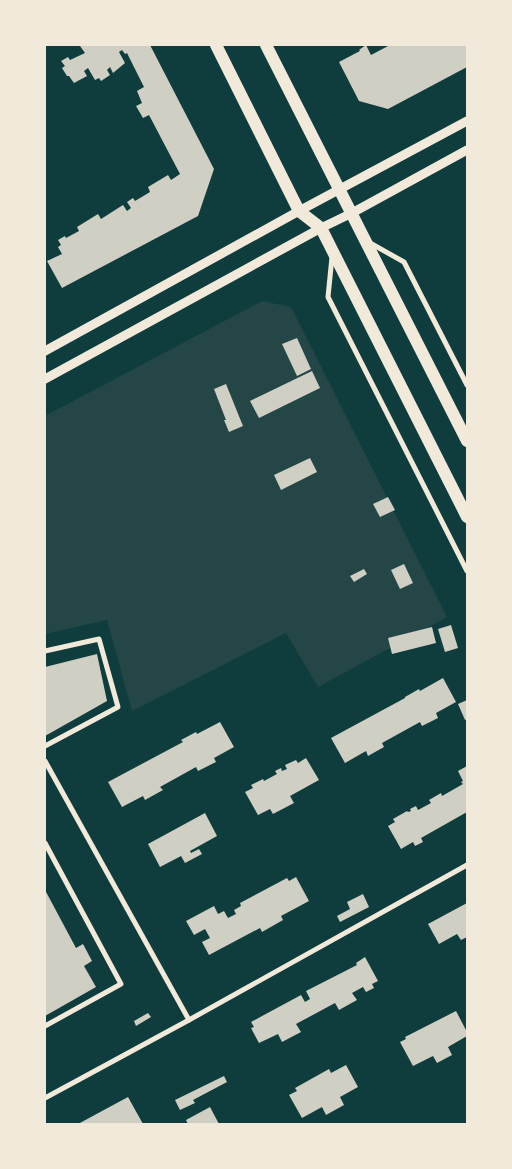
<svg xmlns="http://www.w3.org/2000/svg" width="512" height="1169" font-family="'Playfair Display',serif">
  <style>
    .green { fill: #244646 }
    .building { fill: #cfcfc3 }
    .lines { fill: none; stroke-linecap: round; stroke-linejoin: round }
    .minor { stroke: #f1e9da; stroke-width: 5 }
    .tertiary { stroke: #f1e9da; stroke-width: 9 }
    .primary { stroke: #f1e9da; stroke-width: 12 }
  </style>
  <rect width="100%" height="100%" fill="#0f3d3e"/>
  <path class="green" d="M 262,301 L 291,307 L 447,617 L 318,687 L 286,633 L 132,711 L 107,620 L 45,634 L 45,416 Z"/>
  <g class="building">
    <path d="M 82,45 L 150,45 L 214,169 L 198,216 L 62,288 L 47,261 L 62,254 L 58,247 L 61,245 L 58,240 L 65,236 L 66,238 L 79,231 L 77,227 L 98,214 L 101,219 L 123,205 L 127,211 L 131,208 L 127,202 L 133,198 L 135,201 L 150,192 L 148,187 L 168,175 L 171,180 L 180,174 L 149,115 L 143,118 L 136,106 L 142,103 L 137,91 L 144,87 L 127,53 L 125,54 L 122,50 L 119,52 L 125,63 L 113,73 L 110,67 L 107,70 L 110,75 L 101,81 L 99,78 L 95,80 L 88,68 L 84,71 L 87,76 L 74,83 L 69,76 L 67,76 L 62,68 L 65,66 L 61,61 L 68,57 L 70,60 L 85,53 L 80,46 Z"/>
    <path d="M 366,45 L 371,55 L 390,45 L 467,45 L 467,67 L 388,109 L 359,101 L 339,62 L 360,51 L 359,50 Z"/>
    <path d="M 297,338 L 311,369 L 297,376 L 282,344 Z"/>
    <path d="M 312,371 L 320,388 L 259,418 L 250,401 Z"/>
    <path d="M 226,384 L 243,426 L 229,432 L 224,420 L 226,420 L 214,389 Z"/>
    <path d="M 310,458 L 317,472 L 281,490 L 274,475 Z"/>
    <path d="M 388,497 L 395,510 L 380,517 L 373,504 Z"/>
    <path d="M 404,564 L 413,583 L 400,589 L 391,570 Z"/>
    <path d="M 364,569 L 367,574 L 354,582 L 350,576 Z"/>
    <path d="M 451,625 L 458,648 L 445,652 L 438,629 Z"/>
    <path d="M 432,627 L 436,643 L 392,654 L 388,638 Z"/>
    <path d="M 97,654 L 107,701 L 45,736 L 45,667 Z"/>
    <path d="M 443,678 L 456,702 L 436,713 L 438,718 L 422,726 L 420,722 L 382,743 L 384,747 L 368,756 L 366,751 L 345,763 L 331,738 L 405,698 L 405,697 L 419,689 L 420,691 Z"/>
    <path d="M 467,700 L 467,719 L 465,720 L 458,704 Z"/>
    <path d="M 220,722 L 234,747 L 214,758 L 216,762 L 198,771 L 196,767 L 160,787 L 163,790 L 145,800 L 143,796 L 122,807 L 108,782 L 183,742 L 181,740 L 196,732 L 197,734 Z"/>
    <path d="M 306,758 L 319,780 L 290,796 L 294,803 L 273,814 L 270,809 L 258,815 L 245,792 L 253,788 L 251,785 L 263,779 L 264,781 L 277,774 L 275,771 L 281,768 L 282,771 L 287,769 L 285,765 L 296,760 L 298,763 Z"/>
    <path d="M 467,766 L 467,812 L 421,838 L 423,842 L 415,846 L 413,842 L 401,849 L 388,826 L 395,822 L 393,819 L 407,811 L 408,812 L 411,811 L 410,809 L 416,806 L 418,810 L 431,803 L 429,800 L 441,793 L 442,796 L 463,784 L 461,782 L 463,781 L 458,771 Z"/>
    <path d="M 205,813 L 217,836 L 190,851 L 191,853 L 199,849 L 202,854 L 185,863 L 181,856 L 160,867 L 148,844 Z"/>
    <path d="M 296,877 L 309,901 L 281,916 L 283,920 L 262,932 L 260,928 L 209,955 L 202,942 L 210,938 L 205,929 L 194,935 L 186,921 L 214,906 L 218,914 L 224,911 L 228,918 L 236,914 L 234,910 L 241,906 L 240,903 L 287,878 L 289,881 Z"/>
    <path d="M 45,890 L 76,948 L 83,944 L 92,961 L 84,966 L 96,987 L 45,1016 Z"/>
    <path d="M 363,894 L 369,907 L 340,922 L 337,916 L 350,909 L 347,902 Z"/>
    <path d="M 467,903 L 467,937 L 461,940 L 457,934 L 439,944 L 428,924 Z"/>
    <path d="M 365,957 L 378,981 L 372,984 L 374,988 L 366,992 L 363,987 L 352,993 L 357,1000 L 339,1010 L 335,1003 L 296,1024 L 301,1032 L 282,1042 L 278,1034 L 259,1043 L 251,1028 L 254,1027 L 251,1022 L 301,995 L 305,1002 L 310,999 L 306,991 L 357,965 L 356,963 Z"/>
    <path d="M 456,1011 L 467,1032 L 467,1036 L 448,1047 L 452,1055 L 437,1063 L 433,1056 L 413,1066 L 400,1042 L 406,1039 L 405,1037 Z"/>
    <path d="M 148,1013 L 151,1017 L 136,1026 L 134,1021 Z"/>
    <path d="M 346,1065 L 358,1087 L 340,1097 L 344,1105 L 326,1115 L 322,1107 L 302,1118 L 289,1095 L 297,1091 L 295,1088 L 329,1069 L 331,1073 Z"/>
    <path d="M 224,1076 L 227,1082 L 193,1100 L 195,1103 L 180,1110 L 175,1100 Z"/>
    <path d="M 128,1097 L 143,1124 L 78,1124 Z"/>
    <path d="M 210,1107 L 219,1124 L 188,1124 L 186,1120 Z"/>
  </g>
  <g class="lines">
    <g class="minor">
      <path d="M 370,243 L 404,262 L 467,385"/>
      <path d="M 332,257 L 328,297 L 467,571"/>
      <path d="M 45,651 L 99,639 L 118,707 L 45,746"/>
      <path d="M 45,761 L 189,1020"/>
      <path d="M 45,843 L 121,984 L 45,1026"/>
      <path d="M 45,1098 L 189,1020 L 467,865"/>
    </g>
    <g class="tertiary">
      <path d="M 45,351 L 299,211 L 467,121"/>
      <path d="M 45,379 L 321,228 L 352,213 L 467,150"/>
    </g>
    <g class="primary">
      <path d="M 216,45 L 299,211 L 321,228 L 467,517"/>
      <path d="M 266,45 L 467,441"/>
    </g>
  </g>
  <rect width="512" height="1169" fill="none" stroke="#f1e9da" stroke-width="92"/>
</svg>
